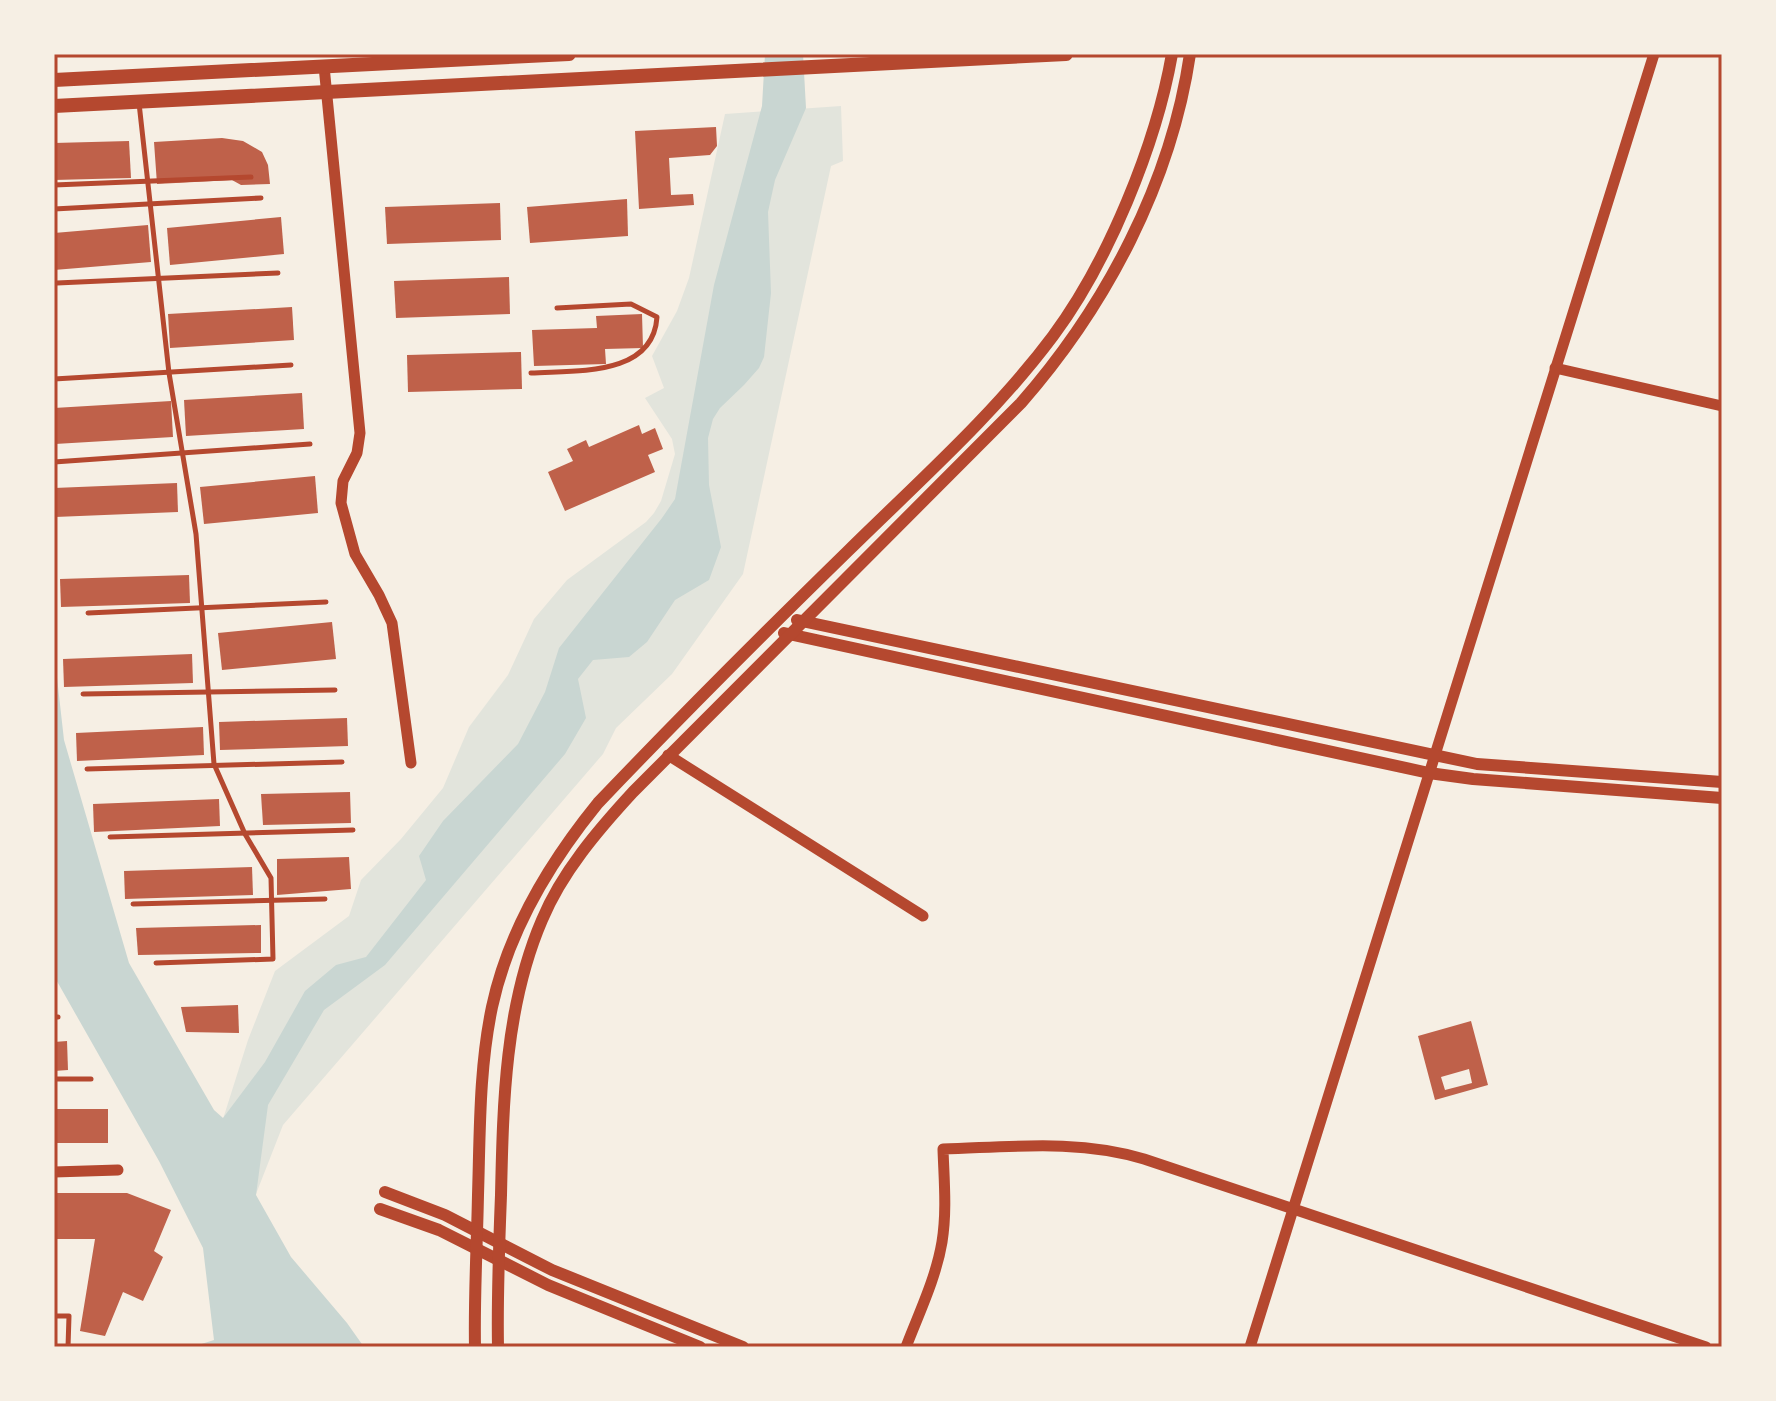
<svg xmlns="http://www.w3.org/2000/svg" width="1776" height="1401" font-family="Montserrat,sans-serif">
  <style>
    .green { fill: #e2e4dc }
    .water { fill: #c9d6d2 }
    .building { fill: #bf614a; fill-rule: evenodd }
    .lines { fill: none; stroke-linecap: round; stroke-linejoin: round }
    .service { stroke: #b5482f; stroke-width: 5 }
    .tertiary { stroke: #b5482f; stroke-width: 11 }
    .secondary { stroke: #b5482f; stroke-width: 12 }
    .primary { stroke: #b5482f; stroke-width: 14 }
    .neatline { fill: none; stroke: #b5482f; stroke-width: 3 }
  </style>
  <rect width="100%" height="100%" fill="#f6efe4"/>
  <path class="green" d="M 841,106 L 843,161 L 831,166 L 743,574 L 672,674 L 616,728 L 603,754 L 283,1125 L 256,1194 L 223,1119 L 248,1040 L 275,971 L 349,916 L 361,880 L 401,839 L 443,788 L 469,727 L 508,675 L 534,619 L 567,580 L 646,522 L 654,513 L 661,501 L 675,454 L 672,439 L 645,398 L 664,388 L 652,356 L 677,311 L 689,278 L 725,114 Z"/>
  <path class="water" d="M 765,54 L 803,54 L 806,108 L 775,180 L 768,212 L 771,293 L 764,357 L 759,368 L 744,385 L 720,408 L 713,419 L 708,438 L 709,485 L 721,547 L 709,580 L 675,600 L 647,642 L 629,657 L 593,660 L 578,679 L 586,718 L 565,754 L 385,965 L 324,1010 L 268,1105 L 256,1195 L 291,1257 L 347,1323 L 364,1347 L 192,1347 L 214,1340 L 203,1248 L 159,1161 L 54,976 L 54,651 L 64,740 L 129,963 L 214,1110 L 223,1118 L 265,1062 L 305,991 L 336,965 L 366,957 L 426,880 L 419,856 L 443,821 L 518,744 L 545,692 L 559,648 L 662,518 L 675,499 L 714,285 L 762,106 Z"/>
  <g class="building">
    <path d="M 716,127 L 717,146 L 710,155 L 669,158 L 671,195 L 693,194 L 694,205 L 639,209 L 635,131 Z"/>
    <path d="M 222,138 L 243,141 L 262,152 L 268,165 L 270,184 L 241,185 L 232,180 L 157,184 L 154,142 Z"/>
    <path d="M 129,141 L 131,178 L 54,180 L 54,143 Z"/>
    <path d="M 627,199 L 628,236 L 530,243 L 527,207 Z"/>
    <path d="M 500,203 L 501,240 L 387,244 L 385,207 Z"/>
    <path d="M 281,217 L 284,254 L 170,265 L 167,228 Z"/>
    <path d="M 148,225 L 151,262 L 54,270 L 54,233 Z"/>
    <path d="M 509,277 L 510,314 L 396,318 L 394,281 Z"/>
    <path d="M 292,307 L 294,340 L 170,348 L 168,314 Z"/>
    <path d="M 642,314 L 643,348 L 605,349 L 606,364 L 534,366 L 532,330 L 597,328 L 596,316 Z"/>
    <path d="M 521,352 L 522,389 L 408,392 L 407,355 Z"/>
    <path d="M 302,393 L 304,429 L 186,436 L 184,400 Z"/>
    <path d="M 171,401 L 173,437 L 55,444 L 54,408 Z"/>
    <path d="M 639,425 L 642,434 L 655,428 L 663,449 L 648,455 L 655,472 L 565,511 L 548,472 L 573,461 L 567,449 L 586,440 L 589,447 Z"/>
    <path d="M 315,476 L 318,513 L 204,524 L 200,487 Z"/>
    <path d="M 177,483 L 178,512 L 55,517 L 54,488 Z"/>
    <path d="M 189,575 L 190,603 L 61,607 L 60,579 Z"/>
    <path d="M 332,622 L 336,659 L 222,670 L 218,633 Z"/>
    <path d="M 192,654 L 193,683 L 64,687 L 63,659 Z"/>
    <path d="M 347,718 L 348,746 L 220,750 L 219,722 Z"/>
    <path d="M 203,727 L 204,755 L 77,761 L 76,733 Z"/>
    <path d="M 350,792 L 351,823 L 263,825 L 261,794 Z"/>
    <path d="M 219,799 L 220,826 L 94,832 L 93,804 Z"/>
    <path d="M 349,857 L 351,889 L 277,895 L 277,859 Z"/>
    <path d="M 252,867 L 253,895 L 125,899 L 124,871 Z"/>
    <path d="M 261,925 L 261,953 L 138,955 L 136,928 Z"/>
    <path d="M 238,1005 L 239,1033 L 186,1032 L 181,1007 Z"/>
    <path d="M 1471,1021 L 1488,1085 L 1435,1100 L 1418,1036 ZM 1469,1069 L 1472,1083 L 1445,1090 L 1441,1077 Z"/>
    <path d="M 67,1041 L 68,1070 L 54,1071 L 54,1042 Z"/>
    <rect x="54" y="1109" width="54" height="34"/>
    <path d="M 54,1193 L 127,1193 L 171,1210 L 154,1251 L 163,1257 L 143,1301 L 123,1292 L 105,1336 L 80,1331 L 95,1239 L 54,1239 Z"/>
  </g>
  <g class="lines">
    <g class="service">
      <path d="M 139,103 L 169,373 L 196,534 L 214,764 L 245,834 L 271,878 L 273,959 L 156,963"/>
      <path d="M 54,185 L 251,177"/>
      <path d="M 54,209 L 261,198"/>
      <path d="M 57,283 L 278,273"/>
      <path d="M 531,373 C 576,370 653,377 657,317 L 631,304 L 557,308"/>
      <path d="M 54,379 L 291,365"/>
      <path d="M 54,462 L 310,444"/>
      <path d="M 88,613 L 326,602"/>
      <path d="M 83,694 L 335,690"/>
      <path d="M 87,769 L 342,762"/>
      <path d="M 110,837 L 353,830"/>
      <path d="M 133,904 L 325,899"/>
      <path d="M 54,1017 L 58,1017"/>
      <path d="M 54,1079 L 91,1079"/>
      <path d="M 54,1316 L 69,1316 L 68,1347"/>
    </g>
    <g class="tertiary">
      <path d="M 324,66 L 360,433 L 357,453 L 343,481 L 341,503 L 355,554 L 379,595 L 392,623 L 411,763"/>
      <path d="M 1555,368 L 1722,406"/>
      <path d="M 668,755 L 923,916"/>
      <path d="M 54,1172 L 118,1170"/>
      <path d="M 906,1347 C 919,1313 936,1278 942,1242 C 947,1211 944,1180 943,1149 C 1011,1147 1079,1139 1144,1159 L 1706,1347"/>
      <path d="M 1250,1347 L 1654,54"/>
    </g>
    <g class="secondary">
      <path d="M 797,620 L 1477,764 L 1722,782"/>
      <path d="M 784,633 L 1429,773 L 1473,779 L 1722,798"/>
      <path d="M 385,1192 L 445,1215 L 552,1270 L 743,1347"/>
      <path d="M 380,1209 L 439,1230 L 548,1285 L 700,1347"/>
      <path d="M 475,1347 C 474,1296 477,1246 478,1195 C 480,1132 479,1069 492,1007 C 508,932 550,862 598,803 C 680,717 764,633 849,550 C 919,481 994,415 1053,336 C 1108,262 1156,145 1172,54"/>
      <path d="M 498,1347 C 497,1296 499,1246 501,1195 C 503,1103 505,1006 542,920 C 562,872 598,830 633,792 L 1021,403 C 1106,306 1171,183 1190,54"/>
    </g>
    <g class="primary">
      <path d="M 54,80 L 569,54"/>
      <path d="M 54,106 L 1066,54"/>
    </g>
  </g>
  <rect width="1776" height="1401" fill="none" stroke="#f6efe4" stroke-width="112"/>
  <rect x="56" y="56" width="1664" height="1289" class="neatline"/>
</svg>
